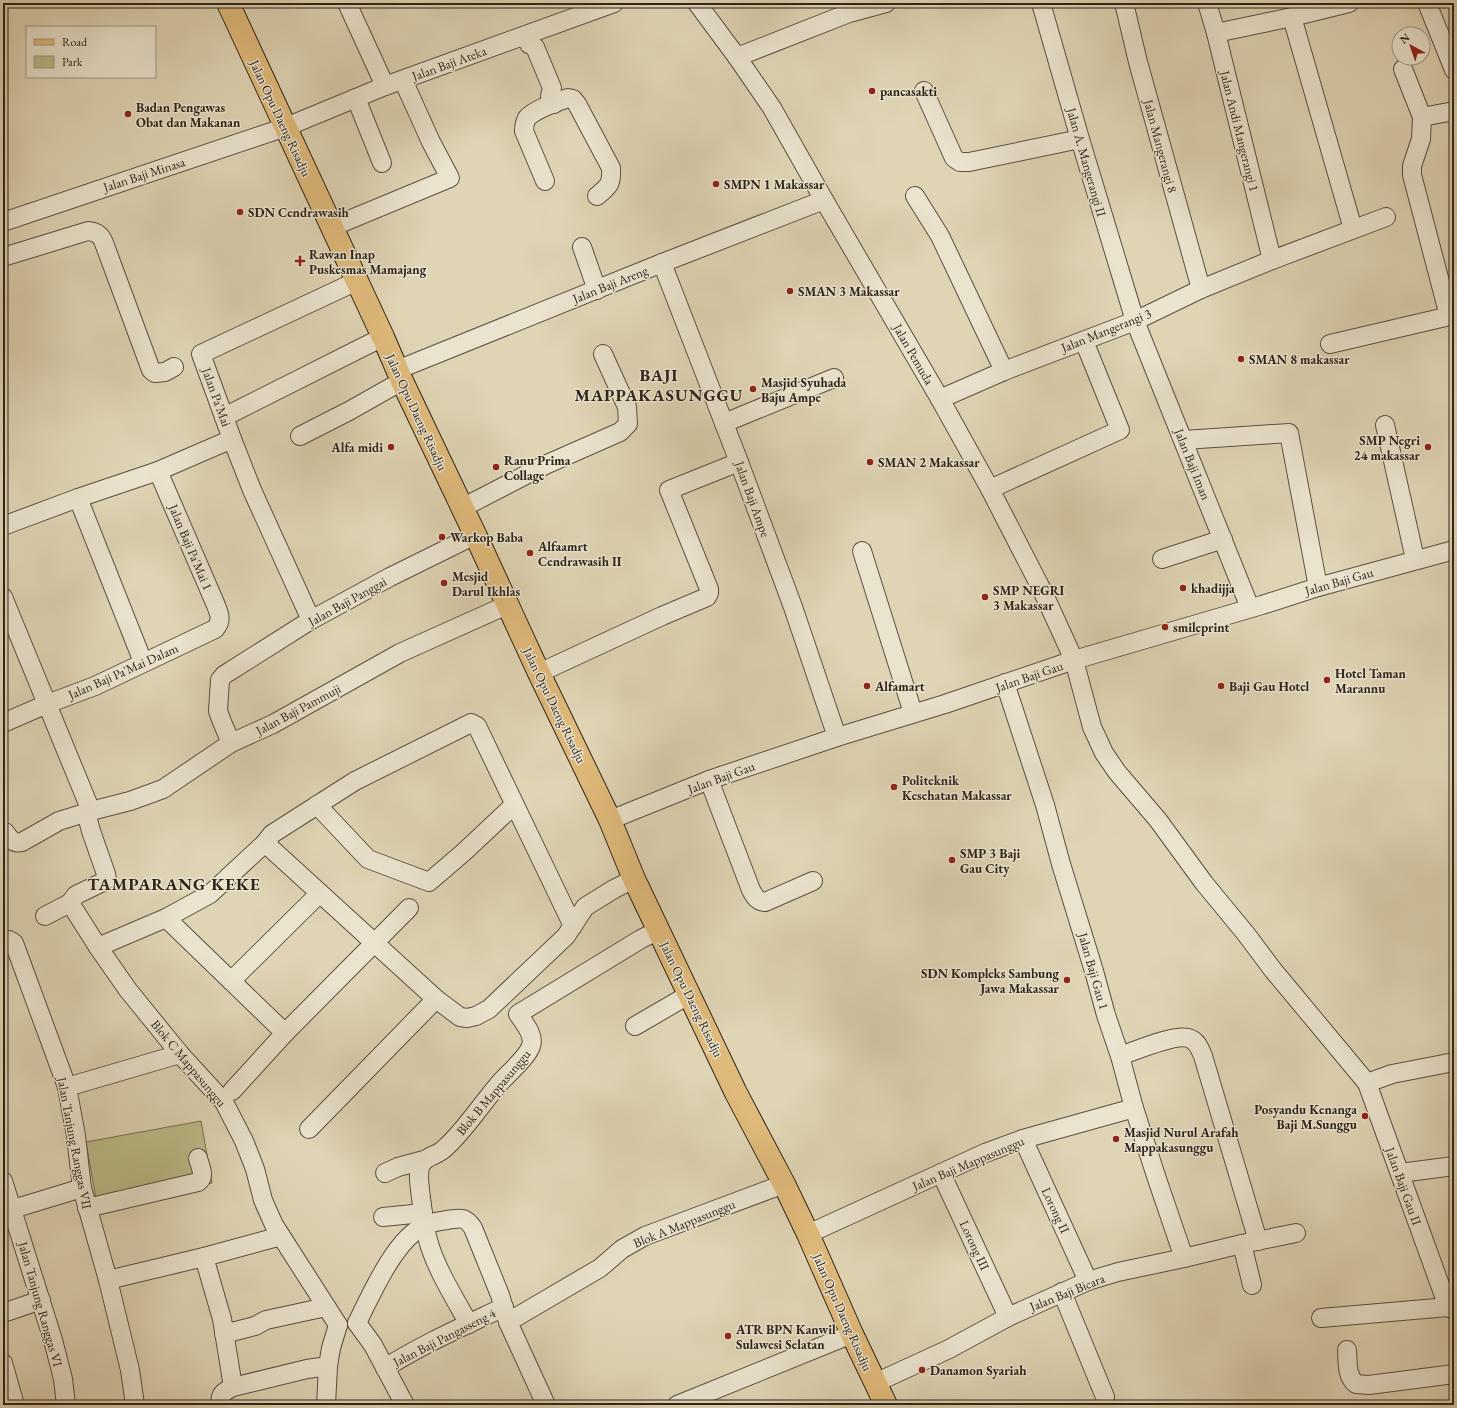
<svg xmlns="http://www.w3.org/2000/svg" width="1457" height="1408" font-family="'EB Garamond',serif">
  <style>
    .green { fill: #babb88; stroke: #747052 }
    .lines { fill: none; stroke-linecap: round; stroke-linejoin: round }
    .minor-casing { stroke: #5a5041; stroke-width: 20 }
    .major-casing { stroke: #2e241b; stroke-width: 24 }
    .minor { stroke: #eae3ce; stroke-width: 18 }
    .major { stroke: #e0ba7a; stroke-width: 22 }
    .poi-dot { fill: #8f2418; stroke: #eae3ce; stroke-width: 1.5 }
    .labels { text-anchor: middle; stroke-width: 3; stroke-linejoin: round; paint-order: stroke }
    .street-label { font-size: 13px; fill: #2e241b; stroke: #eae3ce }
    .poi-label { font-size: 13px; font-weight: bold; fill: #2e241b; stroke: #eae3ce; text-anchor: start }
    .district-label { font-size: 17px; font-weight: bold; letter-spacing: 1px; fill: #2e241b; stroke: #eae3ce }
  </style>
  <rect width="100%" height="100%" fill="#dfd4b4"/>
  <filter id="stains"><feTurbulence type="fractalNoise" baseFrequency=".005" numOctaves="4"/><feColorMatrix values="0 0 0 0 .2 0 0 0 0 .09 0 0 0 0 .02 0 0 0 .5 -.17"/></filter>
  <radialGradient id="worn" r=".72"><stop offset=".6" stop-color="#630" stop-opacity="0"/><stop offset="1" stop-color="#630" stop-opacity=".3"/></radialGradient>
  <path class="green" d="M 201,1121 L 212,1183 L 97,1204 L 86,1142 Z"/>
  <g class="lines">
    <g class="minor-casing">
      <g id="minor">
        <path d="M 347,3 L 385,86"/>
        <path d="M 697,3 L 737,57 L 849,13 L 886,3"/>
        <path d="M 1041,3 L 1080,139 L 1135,321 L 1250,608"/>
        <path d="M 1124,3 L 1138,62 L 1201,289"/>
        <path d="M 1207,3 L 1216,33 L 1272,260"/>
        <path d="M 1427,3 L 1454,70"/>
        <path d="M 1292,17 L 1353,229"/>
        <path d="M 1216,33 L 1292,17 L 1349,3"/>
        <path d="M 526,36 L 529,44 L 535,47 L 552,88 L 550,96 L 554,104"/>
        <path d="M 737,57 L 772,108 L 824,200 L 940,399 L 990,489 L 1042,590 L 1074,660 L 1092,727 L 1104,753 L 1117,772 L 1158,820 L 1204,883 L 1246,934 L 1273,970 L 1367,1083"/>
        <path d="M 1403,69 L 1422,117"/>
        <path d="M 924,91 L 954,158 L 960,162 L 969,162 L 1080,139"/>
        <path d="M 356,98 L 382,163"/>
        <path d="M 545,181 L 524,131 C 524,127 525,122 527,118 C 535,109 557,102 568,98 L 573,99 L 577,104 L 611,168 C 612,184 609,186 597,196"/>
        <path d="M 915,196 L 940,236 L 1004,371"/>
        <path d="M 3,222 L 286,127 L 385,86 L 614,3"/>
        <path d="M 332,227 L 450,178 L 431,142 L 403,80"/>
        <path d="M 582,247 L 597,290"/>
        <path d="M 3,257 L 88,231 C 97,232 101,235 104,243 L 151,370 L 155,373 L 165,372 L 174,367"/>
        <path d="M 662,263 L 739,462 L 793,607 L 837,737"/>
        <path d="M 1449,316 L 1412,175 L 1412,166 L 1421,139 L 1422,117 L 1454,111"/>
        <path d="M 1330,344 L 1454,315"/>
        <path d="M 397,370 L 662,263 L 824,200"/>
        <path d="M 940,399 L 1004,371 L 1135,321 L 1201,289 L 1272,260 L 1386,217"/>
        <path d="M 224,417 L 383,337"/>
        <path d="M 724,423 L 834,378"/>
        <path d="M 1385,425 L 1415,559"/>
        <path d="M 300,436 L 349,411 L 402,381"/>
        <path d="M 232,439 L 252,490 L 311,620"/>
        <path d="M 1184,440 L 1289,433 L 1318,587"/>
        <path d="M 990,489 L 1120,430 L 1084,341"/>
        <path d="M 78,498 L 143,662"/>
        <path d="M 462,508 L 545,465 L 620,432 L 628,424 L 627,407 L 603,354"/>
        <path d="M 3,526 L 78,498 L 158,471 L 232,439 L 201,354 L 357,281"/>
        <path d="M 862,551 L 913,713"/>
        <path d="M 1162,559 L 1223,539"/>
        <path d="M 3,597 L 91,811"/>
        <path d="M 539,673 L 662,616 L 707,597 L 709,593 L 709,589 L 669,490 L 739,462"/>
        <path d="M 1005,683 L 1045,805 L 1061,864 L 1094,971 L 1106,1015 L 1120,1056 L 1134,1108 L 1157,1179 L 1184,1258"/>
        <path d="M 3,723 L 47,704 L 95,686 L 215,629 C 223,620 219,613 215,603 L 158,471"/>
        <path d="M 231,743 L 222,722 L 218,711 L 220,680 L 224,675 L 311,620 L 390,577 L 475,535"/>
        <path d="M 709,780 L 751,890 C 755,897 757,901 765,902 L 813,881"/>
        <path d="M 317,805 L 368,859 L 429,882 L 464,852 L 514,805"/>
        <path d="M 610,820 L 709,780 L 837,737 L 945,704 L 1074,660 L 1262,605 L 1318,587 L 1454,550"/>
        <path d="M 5,832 C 10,839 13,844 22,842 L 59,821 L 91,811 L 130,801 L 163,789 L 231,743 L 273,724 L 400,653 L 507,605"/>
        <path d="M 265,843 L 272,834 L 355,781 L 471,723 L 477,726 L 573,926"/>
        <path d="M 70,903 L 98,947 L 128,990 L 180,1054 L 224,1102 L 244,1141 L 255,1169 L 263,1200 L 274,1225 L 338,1325"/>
        <path d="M 45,916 L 70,903 L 76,895 L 107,880 L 106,874 L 91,831 L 86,812"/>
        <path d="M 166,918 L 285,1033"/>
        <path d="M 3,940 L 9,940 L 14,943 L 67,1087 L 76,1136 L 82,1188 L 108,1280 L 130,1370 L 135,1405"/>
        <path d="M 98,947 L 166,918 L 210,894 L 265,843 L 436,999 L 460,1017 L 467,1018 L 476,1016 L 489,1009 L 566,936 L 585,907 L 614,889 L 634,879"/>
        <path d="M 231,981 L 320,893"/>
        <path d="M 635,1026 L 690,994"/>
        <path d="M 1120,1056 C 1135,1051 1174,1034 1188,1038 C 1197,1040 1200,1049 1203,1056 L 1258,1241"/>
        <path d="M 1454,1062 L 1392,1074 L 1367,1083 L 1448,1307 L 1454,1310"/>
        <path d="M 67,1087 L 180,1054"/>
        <path d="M 232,1091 L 285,1033 L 409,908"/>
        <path d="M 309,1129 L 436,999"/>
        <path d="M 1023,1139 L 1088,1281"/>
        <path d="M 385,1173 L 398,1167 L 424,1160"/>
        <path d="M 941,1173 L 1008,1317"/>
        <path d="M 1400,1173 L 1454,1166"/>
        <path d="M 3,1181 L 53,1340 L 63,1379 L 66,1405"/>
        <path d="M 87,1208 L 198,1182 C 206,1176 200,1167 198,1158"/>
        <path d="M 3,1212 L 82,1188"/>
        <path d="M 383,1217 L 423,1213"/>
        <path d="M 808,1234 L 985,1153 L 1023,1139 L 1134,1108"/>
        <path d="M 1242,1244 L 1252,1285"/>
        <path d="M 204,1257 L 222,1319 L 233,1387"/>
        <path d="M 108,1280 L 204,1257 L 281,1236"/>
        <path d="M 1062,1292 L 1105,1397"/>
        <path d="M 3,1313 L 41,1300"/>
        <path d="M 1321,1318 L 1448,1307"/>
        <path d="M 508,1322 L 600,1268 L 622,1249 L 645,1236 L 784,1184"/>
        <path d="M 357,1323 C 371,1295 395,1239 424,1226 C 430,1222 440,1221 447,1220 C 461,1218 465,1216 473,1228 L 500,1295 L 508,1322 L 546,1405"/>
        <path d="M 357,1323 L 373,1345 L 405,1405"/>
        <path d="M 469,1324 C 455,1299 435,1267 428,1240 C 424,1226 423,1212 421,1198 C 420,1188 417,1174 421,1165 C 425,1156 439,1155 445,1148 C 465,1130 480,1106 498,1085 C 506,1075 527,1058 531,1046 C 535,1035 524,1023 518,1014 L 641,939 L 659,930"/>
        <path d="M 224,1334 L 255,1326 L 266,1320 L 326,1307"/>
        <path d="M 1347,1350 C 1348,1361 1346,1376 1356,1384 L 1369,1385 L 1454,1374"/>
        <path d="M 3,1363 L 15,1405"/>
        <path d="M 385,1368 C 423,1344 464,1326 504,1307"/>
        <path d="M 875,1383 L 949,1349 L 1008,1317 L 1088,1281 L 1118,1272 L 1184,1258 L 1242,1244 L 1296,1233"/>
        <path d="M 221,1405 C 219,1394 223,1392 233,1387 L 307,1369 L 328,1366"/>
        <path d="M 326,1405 L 328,1366 L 331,1348 L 338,1325"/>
        <path d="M 677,1405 L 852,1334"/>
      </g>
    </g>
    <g class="major-casing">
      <path id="major" d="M 228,3 L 383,337 L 402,381 L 481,547 L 539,673 L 610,820 L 634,879 L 736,1093 L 784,1184 L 808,1234 L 852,1334 L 886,1405"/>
    </g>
    <use href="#minor" class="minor"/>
    <use href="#major" class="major"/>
  </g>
  <g class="poi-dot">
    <circle cx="872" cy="91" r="4"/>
    <circle cx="128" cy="114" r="4"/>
    <circle cx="716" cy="184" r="4"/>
    <circle cx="240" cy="212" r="4"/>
    <path d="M298 255h4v4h4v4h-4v4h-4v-4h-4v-4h4z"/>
    <circle cx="790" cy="291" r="4"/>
    <circle cx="1241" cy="359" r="4"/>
    <circle cx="753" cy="389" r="4"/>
    <circle cx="391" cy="447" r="4"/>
    <circle cx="1428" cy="447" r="4"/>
    <circle cx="870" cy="462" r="4"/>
    <circle cx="496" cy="467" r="4"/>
    <circle cx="442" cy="537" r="4"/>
    <circle cx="530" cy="553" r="4"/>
    <circle cx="444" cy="583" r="4"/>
    <circle cx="1183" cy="588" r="4"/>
    <circle cx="985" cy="597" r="4"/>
    <circle cx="1165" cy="627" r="4"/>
    <circle cx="1327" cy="680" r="4"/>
    <circle cx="867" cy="686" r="4"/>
    <circle cx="1221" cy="686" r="4"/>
    <circle cx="894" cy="787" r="4"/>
    <circle cx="952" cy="860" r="4"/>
    <circle cx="1067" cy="980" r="4"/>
    <circle cx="1365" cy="1116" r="4"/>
    <circle cx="1116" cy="1139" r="4"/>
    <circle cx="728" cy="1336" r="4"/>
    <circle cx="922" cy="1370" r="4"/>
  </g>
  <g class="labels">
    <g class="street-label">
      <text transform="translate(449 63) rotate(-20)" y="5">Jalan Baji Ateka</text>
      <text transform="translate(281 118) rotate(65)" y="5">Jalan Opu Daeng Risadju</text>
      <text transform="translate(1240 131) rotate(76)" y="5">Jalan Andi Mangerangi 1</text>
      <text transform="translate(1161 146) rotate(75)" y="5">Jalan Mangerangi 8</text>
      <text transform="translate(1087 162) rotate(74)" y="5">Jalan A. Mangerangi II</text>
      <text transform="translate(144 174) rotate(-18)" y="5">Jalan Baji Minasa</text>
      <text transform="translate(610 284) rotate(-22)" y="5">Jalan Baji Areng</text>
      <text transform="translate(1106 330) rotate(-22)" y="5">Jalan Mangerangi 3</text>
      <text transform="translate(914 354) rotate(60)" y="5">Jalan Pemuda</text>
      <text transform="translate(217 397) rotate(70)" y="5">Jalan Pa'Mai</text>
      <text transform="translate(417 412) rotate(65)" y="5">Jalan Opu Daeng Risadju</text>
      <text transform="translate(1193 464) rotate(68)" y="5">Jalan Baji Iman</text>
      <text transform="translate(753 499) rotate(70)" y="5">Jalan Baji Ampe</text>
      <text transform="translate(191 547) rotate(67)" y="5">Jalan Baji Pa'Mai 1</text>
      <text transform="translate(1339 581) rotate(-16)" y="5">Jalan Baji Gau</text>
      <text transform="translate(347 601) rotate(-29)" y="5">Jalan Baji Panggai</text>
      <text transform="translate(123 671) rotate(-24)" y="5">Jalan Baji Pa'Mai Dalam</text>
      <text transform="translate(1029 676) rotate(-19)" y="5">Jalan Baji Gau</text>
      <text transform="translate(555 705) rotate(64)" y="5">Jalan Opu Daeng Risadju</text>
      <text transform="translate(298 709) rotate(-28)" y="5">Jalan Baji Pammuji</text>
      <text transform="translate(721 777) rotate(-20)" y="5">Jalan Baji Gau</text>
      <text transform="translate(1094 971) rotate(74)" y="5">Jalan Baji Gau 1</text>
      <text transform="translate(692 999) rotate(64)" y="5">Jalan Opu Daeng Risadju</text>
      <text transform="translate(189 1063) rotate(50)" y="5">Blok C Mappasunggu</text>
      <text transform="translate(493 1092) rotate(-50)" y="5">Blok B Mappasunggu</text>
      <text transform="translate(75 1143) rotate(79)" y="5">Jalan Tanjung Ranggas VII</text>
      <text transform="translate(968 1163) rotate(-23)" y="5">Jalan Baji Mappasunggu</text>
      <text transform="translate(1404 1186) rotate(70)" y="5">Jalan Baji Gau II</text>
      <text transform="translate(1056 1210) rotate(65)" y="5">Lorong II</text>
      <text transform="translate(684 1223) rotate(-22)" y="5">Blok A Mappasunggu</text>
      <text transform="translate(975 1245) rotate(65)" y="5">Lorong III</text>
      <text transform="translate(1067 1292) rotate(-22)" y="5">Jalan Baji Bicara</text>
      <text transform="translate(41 1304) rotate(74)" y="5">Jalan Tanjung Ranggas VI</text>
      <text transform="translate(843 1312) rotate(66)" y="5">Jalan Opu Daeng Risadju</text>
      <text transform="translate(444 1337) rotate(-27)" y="5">Jalan Baji Pangasseng 4</text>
    </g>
    <g class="poi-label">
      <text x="880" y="96">pancasakti</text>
      <text x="136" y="112">Badan Pengawas<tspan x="136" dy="15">Obat dan Makanan</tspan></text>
      <text x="724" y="189">SMPN 1 Makassar</text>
      <text x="248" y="217">SDN Cendrawasih</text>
      <text x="309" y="259">Rawan Inap<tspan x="309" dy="15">Puskesmas Mamajang</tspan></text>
      <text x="798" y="296">SMAN 3 Makassar</text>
      <text x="1249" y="364">SMAN 8 makassar</text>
      <text x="761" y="387">Masjid Syuhada<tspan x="761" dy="15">Baju Ampe</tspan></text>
      <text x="1420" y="445" text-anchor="end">SMP Negri<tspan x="1420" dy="15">24 makassar</tspan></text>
      <text x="383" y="452" text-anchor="end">Alfa midi</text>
      <text x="504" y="465">Ranu Prima<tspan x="504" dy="15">Collage</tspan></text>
      <text x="878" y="467">SMAN 2 Makassar</text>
      <text x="450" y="542">Warkop Baba</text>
      <text x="538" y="551">Alfaamrt<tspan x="538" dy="15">Cendrawasih II</tspan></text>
      <text x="452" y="581">Mesjid<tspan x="452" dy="15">Darul Ikhlas</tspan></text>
      <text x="1191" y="593">khadijja</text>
      <text x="993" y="595">SMP NEGRI<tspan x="993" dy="15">3 Makassar</tspan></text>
      <text x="1173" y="632">smileprint</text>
      <text x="1335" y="678">Hotel Taman<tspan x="1335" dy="15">Marannu</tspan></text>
      <text x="875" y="691">Alfamart</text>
      <text x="1229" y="691">Baji Gau Hotel</text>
      <text x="902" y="785">Politeknik<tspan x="902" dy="15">Kesehatan Makassar</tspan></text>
      <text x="960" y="858">SMP 3 Baji<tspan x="960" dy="15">Gau City</tspan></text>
      <text x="1059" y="978" text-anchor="end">SDN Kompleks Sambung<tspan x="1059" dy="15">Jawa Makassar</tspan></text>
      <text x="1357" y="1114" text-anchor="end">Posyandu Kenanga<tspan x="1357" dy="15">Baji M.Sunggu</tspan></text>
      <text x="1124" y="1137">Masjid Nurul Arafah<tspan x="1124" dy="15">Mappakasunggu</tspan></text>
      <text x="736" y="1334">ATR BPN Kanwil<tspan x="736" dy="15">Sulawesi Selatan</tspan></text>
      <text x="930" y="1375">Danamon Syariah</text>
    </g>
    <g class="district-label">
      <text x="659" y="381">BAJI<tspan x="659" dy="20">MAPPAKASUNGGU</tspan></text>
      <text x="174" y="890">TAMPARANG KEKE</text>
    </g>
  </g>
  <rect width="1457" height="1408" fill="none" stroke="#dfd4b4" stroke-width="16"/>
  <rect x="4" y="4" width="1449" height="1400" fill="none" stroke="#2e241b" stroke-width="2"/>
  <rect x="8" y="8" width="1441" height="1392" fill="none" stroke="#2e241b"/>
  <rect x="26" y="26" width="130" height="52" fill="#eae3ce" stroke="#9f9786"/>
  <rect x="34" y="39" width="20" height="6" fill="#e0ba7a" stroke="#9f9786"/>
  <text x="62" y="46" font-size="12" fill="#2e241b">Road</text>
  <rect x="34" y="56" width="20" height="12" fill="#babb88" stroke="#9f9786"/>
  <text x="62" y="66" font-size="12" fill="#2e241b">Park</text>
  <g transform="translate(1411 46) rotate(320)"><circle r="19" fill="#eae3ce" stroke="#9f9786"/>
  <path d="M0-3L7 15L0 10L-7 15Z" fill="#8f2418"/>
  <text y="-6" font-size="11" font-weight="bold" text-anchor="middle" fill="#2e241b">N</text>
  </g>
  <rect width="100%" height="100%" filter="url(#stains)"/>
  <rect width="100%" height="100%" fill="url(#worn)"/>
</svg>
